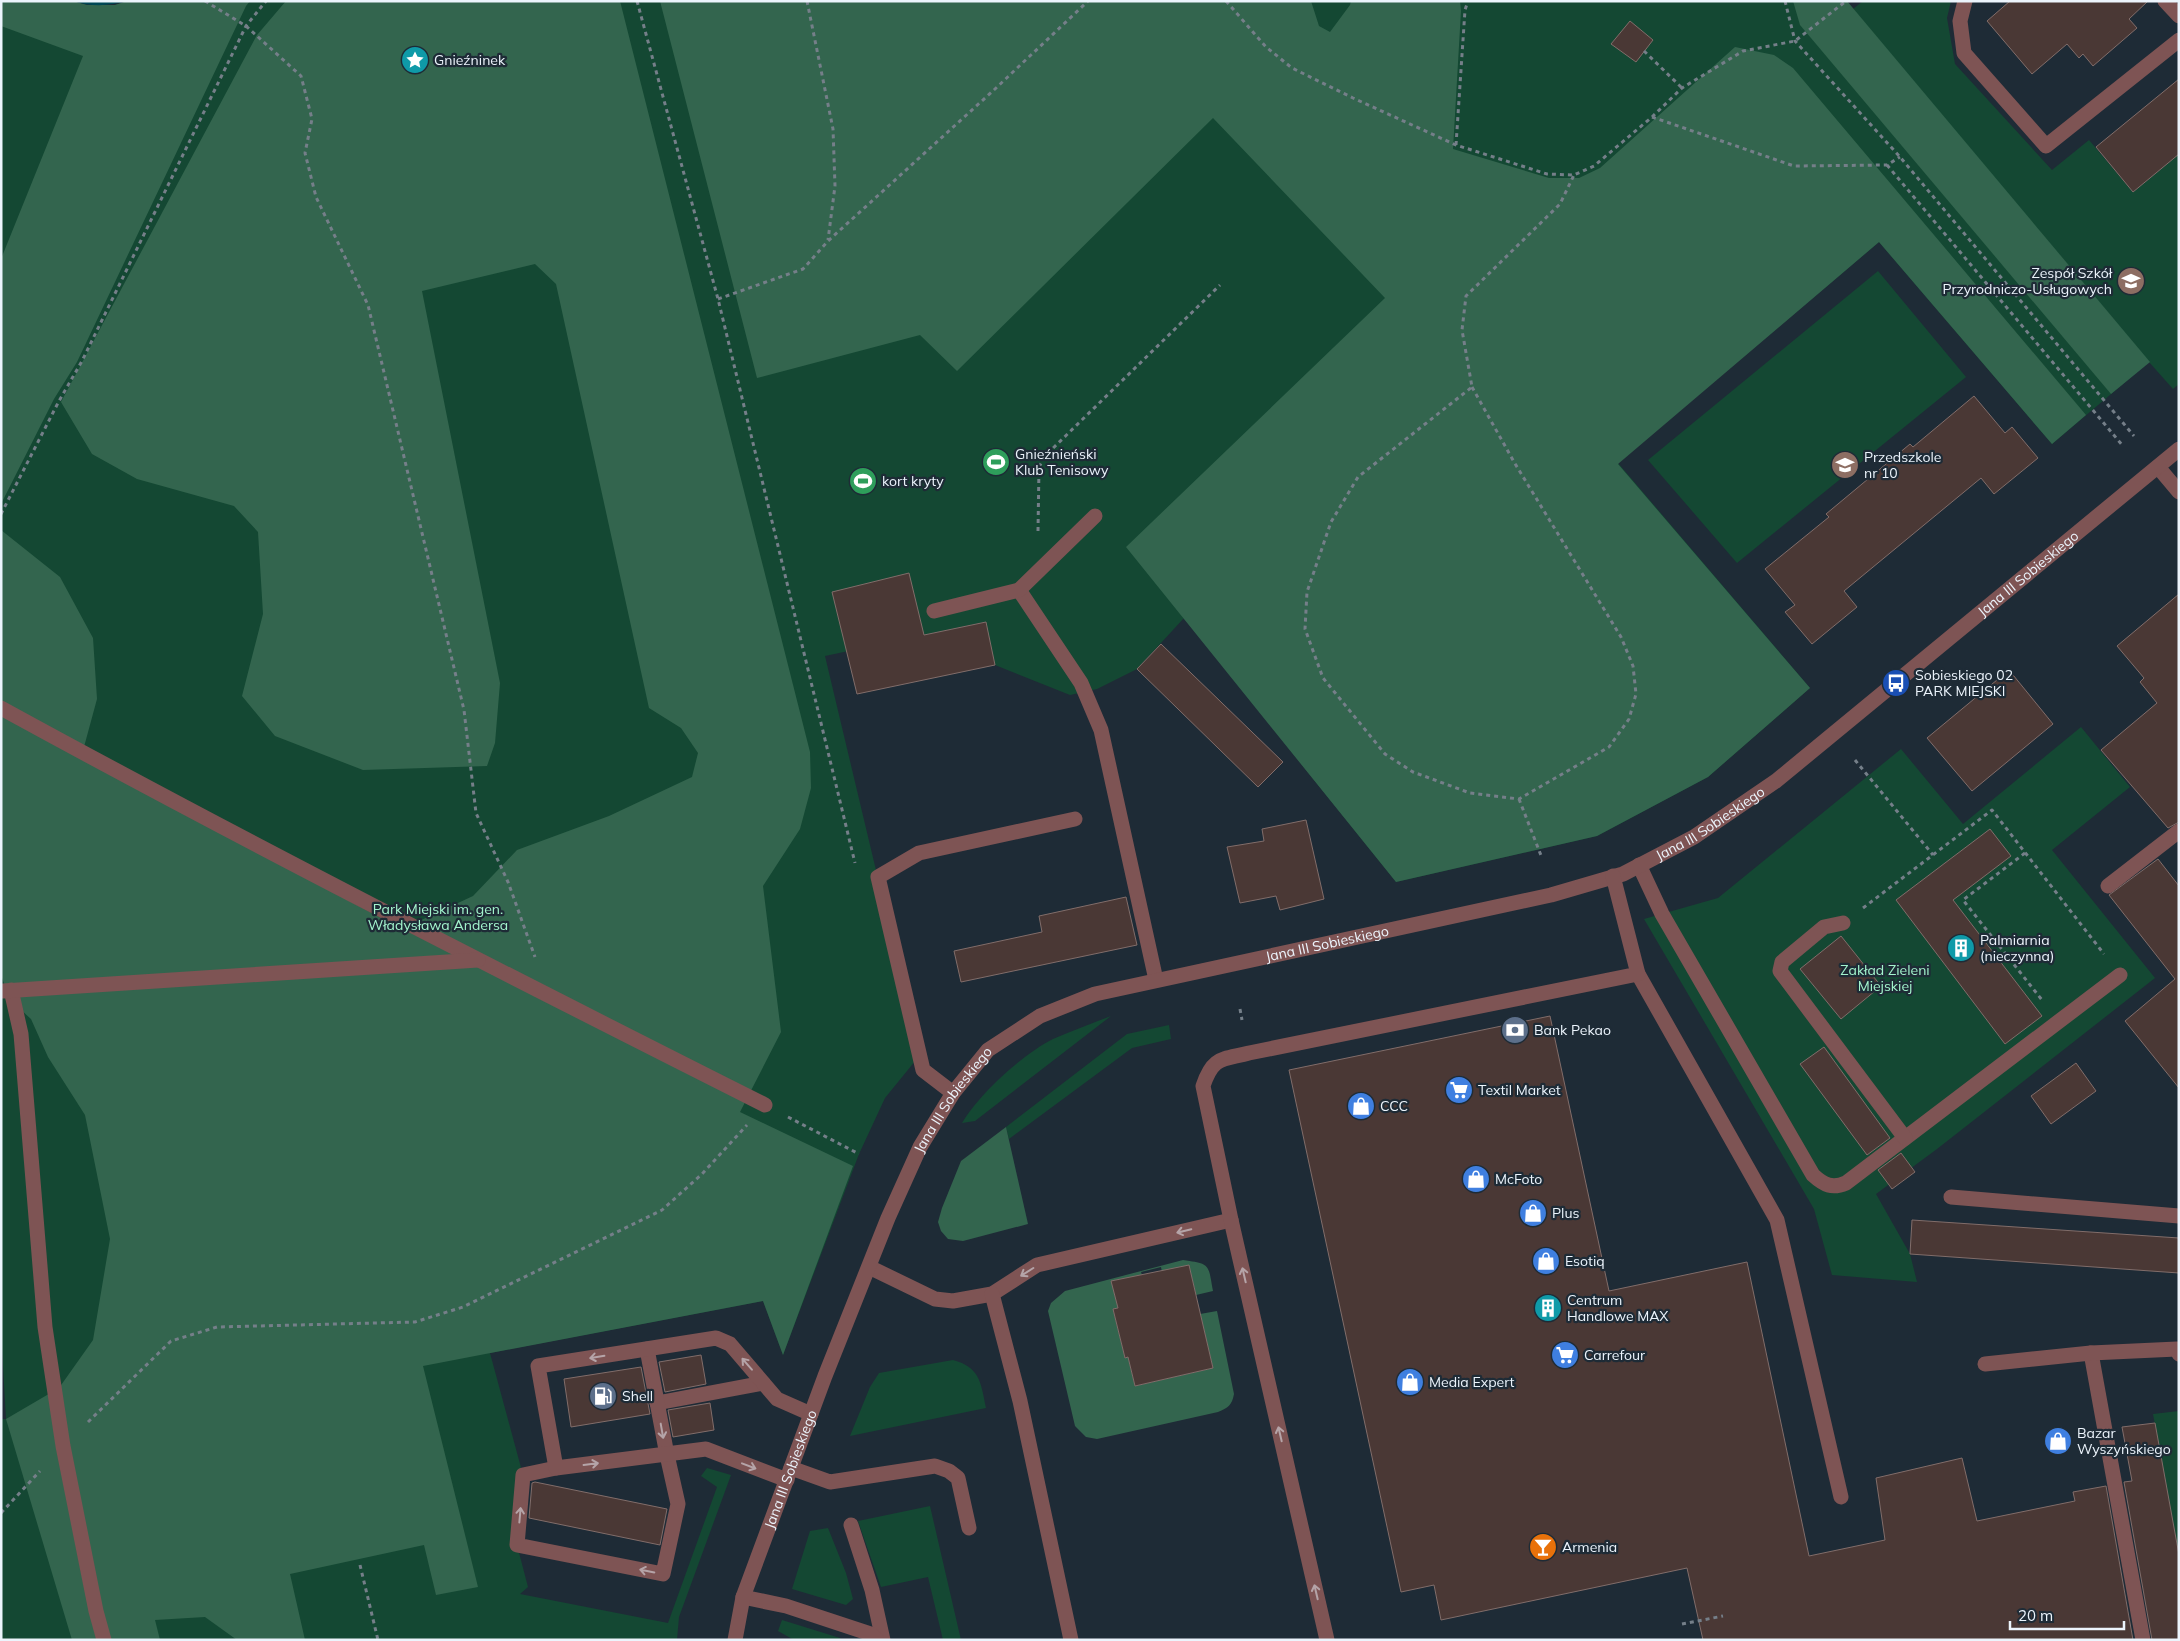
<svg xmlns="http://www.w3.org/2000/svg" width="2180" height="1641" font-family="Mulish,sans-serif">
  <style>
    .green { fill: #144833 }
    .forest { fill: #33654e }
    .water { fill: #004855 }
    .building { fill: #4a3835; stroke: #816d6a }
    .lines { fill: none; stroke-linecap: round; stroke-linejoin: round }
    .path { stroke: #757f89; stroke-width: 3; stroke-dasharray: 4 4; stroke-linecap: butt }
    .minor { stroke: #7e5454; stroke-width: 15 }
    .oneway { stroke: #b5a4a8 }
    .labels { text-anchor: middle; stroke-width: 4.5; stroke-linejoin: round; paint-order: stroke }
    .poi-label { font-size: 14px; fill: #ecf4fc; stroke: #1e2b36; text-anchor: start }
    .street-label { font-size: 14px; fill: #ecf4fc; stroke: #1e2b36 }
    .park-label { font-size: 14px; fill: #a3f4cd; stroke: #1e2b36 }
  </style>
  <rect width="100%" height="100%" fill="#1e2b36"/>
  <g class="green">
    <path d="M 1,1 L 73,1 L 87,5 L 115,5 L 127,1 L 1847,1 L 1853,9 L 1863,1 L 1951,1 L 1947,18 L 1955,64 L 2052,170 L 2089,140 L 2133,192 L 2179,154 L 2179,384 L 2173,389 L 2149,362 L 2052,444 L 1879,242 L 1618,463 L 1810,688 L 1708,777 L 1597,836 L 1396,882 L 1184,618 L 1137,669 L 1097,689 L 1070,695 L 995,665 L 985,622 L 825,656 L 920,1055 L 885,1098 L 859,1154 L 783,1355 L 763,1301 L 490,1353 L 523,1475 L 517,1545 L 528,1587 L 520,1594 L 668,1623 L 717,1487 L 701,1476 L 707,1468 L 731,1475 L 679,1617 L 677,1640 L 1,1640 L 1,1419 L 6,1419 L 1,1331 Z"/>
    <path d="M 1878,271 L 1966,377 L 1737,563 L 1648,460 Z"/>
    <path d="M 2081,727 L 2130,787 L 2052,850 L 2155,978 L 1937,1149 L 1876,1194 L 1910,1254 L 1917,1282 L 1832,1275 L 1814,1209 L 1644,919 L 1718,898 L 1901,749 L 1963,824 Z"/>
    <path d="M 1111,1016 L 975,1121 L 962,1123 C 979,1094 1023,1054 1053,1039 C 1072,1031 1092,1023 1111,1016 Z"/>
    <path d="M 1169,1025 L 1171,1039 L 1132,1048 L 1009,1139 L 1006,1127 L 1127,1034 Z"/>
    <path d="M 953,1360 C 980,1367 981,1383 986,1408 L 850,1436 L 870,1387 L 879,1373 Z"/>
    <path d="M 2179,1411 L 2179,1555 L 2153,1414 Z"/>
    <path d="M 930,1506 L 961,1640 L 943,1640 L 928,1577 L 881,1587 L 858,1521 Z"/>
    <path d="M 828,1528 L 846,1573 L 853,1599 L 846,1605 L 792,1589 L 810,1531 Z"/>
    <path d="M 782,1620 L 840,1638 L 842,1640 L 794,1640 L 778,1631 Z"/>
  </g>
  <g class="forest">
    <path d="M 1,1 L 73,1 L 87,5 L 115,5 L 127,1 L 250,1 L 246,6 L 77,362 L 54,399 L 1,504 L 1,259 L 83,56 L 1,26 Z"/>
    <path d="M 286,1 L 620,1 L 810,752 L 811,788 L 800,829 L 763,886 L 781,1032 L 740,1112 L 853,1166 L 783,1355 L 763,1301 L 423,1366 L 478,1587 L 436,1595 L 424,1545 L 290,1574 L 305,1640 L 237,1640 L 205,1617 L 155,1620 L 160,1640 L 72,1640 L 6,1419 L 59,1388 L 93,1340 L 110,1239 L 85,1115 L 48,1057 L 31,1019 L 10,1000 L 1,975 L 1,530 L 60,577 L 93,638 L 97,699 L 81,758 L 402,929 L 473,896 L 517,850 L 609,816 L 692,777 L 698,753 L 681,728 L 649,708 L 556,284 L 535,264 L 422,291 L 500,683 L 495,743 L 487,766 L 363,770 L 275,736 L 242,696 L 263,614 L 258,532 L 234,506 L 137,479 L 92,454 L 61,402 L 257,35 Z"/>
    <path d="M 660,1 L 1311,1 L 1319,26 L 1330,32 L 1350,5 L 1351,1 L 1460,1 L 1461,11 L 1453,149 L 1549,178 L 1579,178 L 1600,168 L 1735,47 L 1774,55 L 1793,68 L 2086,415 L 2052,444 L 1879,242 L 1618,464 L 1810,688 L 1708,777 L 1597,836 L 1396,882 L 1126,547 L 1385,298 L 1213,118 L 957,371 L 920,335 L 757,378 Z"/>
    <path d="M 1793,1 L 1847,1 L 2150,362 L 2111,394 L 1800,25 Z"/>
    <path d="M 1006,1127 L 1028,1224 L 963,1241 L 948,1239 L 941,1231 L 938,1222 L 942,1208 L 961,1161 Z"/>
    <path d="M 1183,1260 C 1211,1264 1208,1264 1213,1291 L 1196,1295 L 1189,1266 L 1162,1272 L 1161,1267 L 1141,1272 L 1142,1275 L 1112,1281 L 1118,1308 L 1113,1309 L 1125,1358 L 1128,1357 L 1135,1386 L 1213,1368 L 1200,1314 L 1217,1311 L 1234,1394 C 1232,1405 1228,1408 1218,1412 L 1097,1439 L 1086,1437 L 1075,1426 L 1048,1311 L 1051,1303 L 1065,1291 Z"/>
  </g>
  <path class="water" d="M 73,1 L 127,1 C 109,6 91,7 73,1 Z"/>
  <g class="building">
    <path d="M 2010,1 L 2148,1 L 2129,19 L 2137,28 L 2093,66 L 2083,54 L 2079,58 L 2067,44 L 2032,74 L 1987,21 Z"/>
    <path d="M 1630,21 L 1653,40 L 1636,62 L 1611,44 Z"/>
    <path d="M 2179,79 L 2179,154 L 2133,192 L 2096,147 Z"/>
    <path d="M 1974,396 L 2005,433 L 2012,427 L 2038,458 L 1994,494 L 1981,478 L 1844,591 L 1857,607 L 1812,644 L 1785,612 L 1795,605 L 1765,569 L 1829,517 L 1826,514 L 1910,444 L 1913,447 Z"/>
    <path d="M 909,573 L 924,635 L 986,622 L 995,665 L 857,694 L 832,592 Z"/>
    <path d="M 2179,594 L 2179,822 L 2168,828 L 2101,750 L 2157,703 L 2140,682 L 2144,678 L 2117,646 Z"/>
    <path d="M 1161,644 L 1283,762 L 1258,787 L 1137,669 Z"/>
    <path d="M 2009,670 L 2053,724 L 1972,791 L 1927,738 Z"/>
    <path d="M 1306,820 L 1324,899 L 1280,910 L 1276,896 L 1240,903 L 1227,847 L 1264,841 L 1262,829 Z"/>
    <path d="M 1990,829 L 2011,856 L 1953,900 L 2042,1016 L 2005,1044 L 1896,900 Z"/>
    <path d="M 2158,859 L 2179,886 L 2179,1088 L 2125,1021 L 2175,979 L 2109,895 Z"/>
    <path d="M 1126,897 L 1137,945 L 961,982 L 954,951 L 1042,932 L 1039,916 Z"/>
    <path d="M 1841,936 L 1881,986 L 1841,1019 L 1800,969 Z"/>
    <path d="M 1550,1016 L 1609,1291 L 1747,1262 L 1809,1556 L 1885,1540 L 1876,1478 L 1962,1458 L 1977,1521 L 2075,1501 L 2073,1492 L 2106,1486 L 2133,1640 L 1703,1640 L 1687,1568 L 1441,1620 L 1434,1585 L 1401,1592 L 1289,1070 Z"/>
    <path d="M 1824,1047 L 1890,1138 L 1867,1155 L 1800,1064 Z"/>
    <path d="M 2076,1063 L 2096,1091 L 2051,1124 L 2031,1096 Z"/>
    <path d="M 1901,1153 L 1915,1172 L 1892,1189 L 1878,1170 Z"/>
    <path d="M 1912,1220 L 2179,1238 L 2179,1273 L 1910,1254 Z"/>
    <path d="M 1189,1265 L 1213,1368 L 1135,1386 L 1128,1357 L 1125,1358 L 1113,1309 L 1118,1308 L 1111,1281 Z"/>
    <path d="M 701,1355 L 706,1384 L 665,1392 L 659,1362 Z"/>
    <path d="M 641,1367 L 650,1414 L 571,1427 L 564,1379 Z"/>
    <path d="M 710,1403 L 714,1430 L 673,1437 L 668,1410 Z"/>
    <path d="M 2155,1423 L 2179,1555 L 2179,1640 L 2152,1640 L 2124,1482 L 2132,1481 L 2122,1427 Z"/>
    <path d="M 535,1482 L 667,1509 L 660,1545 L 529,1518 L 532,1483 Z"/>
  </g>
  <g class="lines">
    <g class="path">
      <path d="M 205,1 L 246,26 L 301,76 L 312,119 L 305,153 L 316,197 L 368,305 L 464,710 L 476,813 L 508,882 L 535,957"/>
      <path d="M 637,1 L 718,299 L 855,863"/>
      <path d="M 807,1 L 833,129 L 835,186 L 828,240"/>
      <path d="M 1226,1 L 1266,47 L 1292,68 L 1353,98 L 1456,145 L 1547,174 L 1574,175 L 1594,166 L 1652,117 L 1682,88 L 1743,51 L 1795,41 L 1846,1"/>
      <path d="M 1785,1 L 1795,41 L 1900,157 L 2134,436"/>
      <path d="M 1644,51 L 1682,88"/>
      <path d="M 1652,117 L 1794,166 L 1887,165 L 1900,157"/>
      <path d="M 1456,145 L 1465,10 L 1468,1"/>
      <path d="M 1887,165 L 2123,446"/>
      <path d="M 718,299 L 803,269 L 828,241 L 995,89 L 1088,1"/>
      <path d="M 1472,387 L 1514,462 L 1621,637 L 1633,666 L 1636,694 L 1629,719 L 1609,747 L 1519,799 L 1470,793 L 1413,772 L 1385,754 L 1323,678 L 1305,629 L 1307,592 L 1331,522 L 1358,477 L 1472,387 L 1462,330 L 1466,296 L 1560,204 L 1574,175"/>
      <path d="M 1,514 L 59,401 L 82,361 L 246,26 L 266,1"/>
      <path d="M 1038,531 L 1039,467 L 1045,456 L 1220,285"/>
      <path d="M 1855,760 L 1933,855"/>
      <path d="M 1519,799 L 1542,858"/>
      <path d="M 2025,853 L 1963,900 L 2042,1000"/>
      <path d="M 1863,908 L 1992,810 L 2104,954"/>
      <path d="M 1240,1009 L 1242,1020"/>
      <path d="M 788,1117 L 859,1154"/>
      <path d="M 88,1422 L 171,1341 L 217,1327 L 415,1322 L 463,1307 L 662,1210 L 702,1174 L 747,1125"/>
      <path d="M 1,1513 L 40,1471"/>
      <path d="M 360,1565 L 378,1640"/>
      <path d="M 1682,1624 L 1723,1616"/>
    </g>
    <g class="minor">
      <path d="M 1965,1 L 1960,21 L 1964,53 L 2046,146 L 2179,40"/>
      <path d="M 2165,1 L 2179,16"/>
      <path d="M 2158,467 L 2179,492"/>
      <path d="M 1019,590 L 1081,683 L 1101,730 L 1156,980"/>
      <path d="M 934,611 L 1019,590 L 1095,516"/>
      <path d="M 1,708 C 253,846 509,976 765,1105"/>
      <path d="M 1639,865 L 1662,914 L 1813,1175 C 1824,1185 1832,1189 1846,1183 L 2120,975"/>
      <path d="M 2108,886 L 2179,831"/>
      <path d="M 1843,923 L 1824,927 L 1782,962 L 1780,971 L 1905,1138"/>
      <path d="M 1638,974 L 1777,1220 L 1841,1497"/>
      <path d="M 11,990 L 21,1034 L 45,1327 L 63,1446 L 96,1611 L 104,1640"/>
      <path d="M 3,991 L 478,960"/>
      <path d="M 953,1093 L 923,1070 L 878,877 L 919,853 L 1075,819"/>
      <path d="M 1951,1197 L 2179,1216"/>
      <path d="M 869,1267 L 935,1299 L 953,1301 L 992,1294 L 1037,1265 L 1231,1220"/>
      <path d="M 992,1294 L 1020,1401 L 1071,1640"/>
      <path d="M 2091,1353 L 2143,1640"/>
      <path d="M 1985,1364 L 2091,1353 L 2177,1349 L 2179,1354"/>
      <path d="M 657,1403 L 763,1383"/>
      <path d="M 556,1468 L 523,1475 L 517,1545 L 663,1574 L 678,1504 L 667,1455 L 647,1349"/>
      <path d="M 791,1468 L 830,1482 L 935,1466 L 949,1471 L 958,1478 L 969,1528"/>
      <path d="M 787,1480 L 706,1449 L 556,1468 L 538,1366 L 716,1338 L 730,1344 L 777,1399 L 811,1414"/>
      <path d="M 851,1525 L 872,1590 L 883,1640"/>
      <path d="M 743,1597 L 786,1606 L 871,1634 L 877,1640"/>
      <path id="s1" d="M 735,1640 L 743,1597 L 825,1376 L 888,1218 L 920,1147 L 953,1093 L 988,1050 L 1040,1016 L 1095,994 L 1551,895 L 1623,874 L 1694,837 L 1776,781 L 2179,449"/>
      <path d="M 1327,1640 L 1231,1220 L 1203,1086 C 1213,1056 1222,1060 1249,1053 L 1638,974 L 1613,876"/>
    </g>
  </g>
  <defs><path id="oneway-shaft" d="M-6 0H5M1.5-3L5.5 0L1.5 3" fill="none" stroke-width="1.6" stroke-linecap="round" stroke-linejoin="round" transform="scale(1.25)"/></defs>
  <g class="oneway">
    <use href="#oneway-shaft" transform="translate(1184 1231) rotate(167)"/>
    <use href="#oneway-shaft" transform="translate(1027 1272) rotate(148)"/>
    <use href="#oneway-shaft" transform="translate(1244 1275) rotate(-103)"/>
    <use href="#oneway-shaft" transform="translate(597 1357) rotate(171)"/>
    <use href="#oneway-shaft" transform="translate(747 1364) rotate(-131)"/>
    <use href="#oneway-shaft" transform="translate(662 1431) rotate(80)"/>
    <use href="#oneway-shaft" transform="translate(1280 1434) rotate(-103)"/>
    <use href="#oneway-shaft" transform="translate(591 1464) rotate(-7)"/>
    <use href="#oneway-shaft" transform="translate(749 1466) rotate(21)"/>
    <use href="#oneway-shaft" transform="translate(520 1515) rotate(-85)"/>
    <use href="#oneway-shaft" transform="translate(647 1571) rotate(-169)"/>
    <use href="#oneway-shaft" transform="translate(1316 1592) rotate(-103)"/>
  </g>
  <defs>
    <g id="sight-disc" transform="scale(1.4375)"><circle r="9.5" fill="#0f9aa8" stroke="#1e2b36"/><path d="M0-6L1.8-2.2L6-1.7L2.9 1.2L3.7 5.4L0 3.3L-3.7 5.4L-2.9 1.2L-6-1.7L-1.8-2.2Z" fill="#fff"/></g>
    <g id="school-disc" transform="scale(1.4375)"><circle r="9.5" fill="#8d6e63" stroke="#1e2b36"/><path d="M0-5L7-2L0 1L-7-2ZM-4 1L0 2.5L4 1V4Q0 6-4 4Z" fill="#fff"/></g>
    <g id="stadium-disc" transform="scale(1.4375)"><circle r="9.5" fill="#2e9e5b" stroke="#1e2b36"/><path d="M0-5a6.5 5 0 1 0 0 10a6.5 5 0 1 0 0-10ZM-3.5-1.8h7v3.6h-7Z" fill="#fff"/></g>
    <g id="bus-disc" transform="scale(1.4375)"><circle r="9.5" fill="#1a4fb4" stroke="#1e2b36"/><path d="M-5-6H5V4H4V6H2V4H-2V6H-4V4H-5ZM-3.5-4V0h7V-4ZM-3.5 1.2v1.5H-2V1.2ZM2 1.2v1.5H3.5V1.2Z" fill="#fff"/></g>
    <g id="building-disc" transform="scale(1.4375)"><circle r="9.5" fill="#0f9aa8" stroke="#1e2b36"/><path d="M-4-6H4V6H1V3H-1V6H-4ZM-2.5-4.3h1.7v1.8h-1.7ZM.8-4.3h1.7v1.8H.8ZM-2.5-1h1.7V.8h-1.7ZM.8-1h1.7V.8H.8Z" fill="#fff"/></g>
    <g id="bank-disc" transform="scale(1.4375)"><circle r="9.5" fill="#5c6f8a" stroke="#1e2b36"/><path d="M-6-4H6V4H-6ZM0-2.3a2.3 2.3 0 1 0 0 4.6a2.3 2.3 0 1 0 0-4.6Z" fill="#fff"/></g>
    <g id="supermarket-disc" transform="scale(1.4375)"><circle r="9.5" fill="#3f7fe0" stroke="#1e2b36"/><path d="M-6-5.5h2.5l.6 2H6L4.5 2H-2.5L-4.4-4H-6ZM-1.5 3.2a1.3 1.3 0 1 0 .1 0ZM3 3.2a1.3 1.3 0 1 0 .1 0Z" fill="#fff"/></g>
    <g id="shop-disc" transform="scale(1.4375)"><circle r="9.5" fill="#3f7fe0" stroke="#1e2b36"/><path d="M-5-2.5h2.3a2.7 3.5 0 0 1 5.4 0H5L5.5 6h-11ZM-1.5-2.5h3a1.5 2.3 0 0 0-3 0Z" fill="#fff"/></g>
    <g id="fuel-disc" transform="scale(1.4375)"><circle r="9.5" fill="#5c6f8a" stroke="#1e2b36"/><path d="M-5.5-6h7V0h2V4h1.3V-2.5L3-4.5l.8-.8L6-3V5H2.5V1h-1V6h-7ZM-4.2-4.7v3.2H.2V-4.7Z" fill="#fff"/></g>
    <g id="bar-disc" transform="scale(1.4375)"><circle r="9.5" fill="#e8710a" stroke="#1e2b36"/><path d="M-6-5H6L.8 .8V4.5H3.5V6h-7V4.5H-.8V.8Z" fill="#fff"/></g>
  </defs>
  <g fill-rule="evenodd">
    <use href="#sight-disc" x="415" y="60"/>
    <use href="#school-disc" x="2131" y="281"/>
    <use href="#stadium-disc" x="996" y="462"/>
    <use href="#school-disc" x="1845" y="465"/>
    <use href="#stadium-disc" x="863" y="481"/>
    <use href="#bus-disc" x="1896" y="683"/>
    <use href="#building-disc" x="1961" y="948"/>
    <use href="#bank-disc" x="1515" y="1030"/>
    <use href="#supermarket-disc" x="1459" y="1090"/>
    <use href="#shop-disc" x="1361" y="1106"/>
    <use href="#shop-disc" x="1476" y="1179"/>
    <use href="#shop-disc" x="1533" y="1213"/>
    <use href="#shop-disc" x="1546" y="1261"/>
    <use href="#building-disc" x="1548" y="1308"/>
    <use href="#supermarket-disc" x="1565" y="1355"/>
    <use href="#shop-disc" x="1410" y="1382"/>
    <use href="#fuel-disc" x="603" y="1396"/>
    <use href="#shop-disc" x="2058" y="1441"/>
    <use href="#bar-disc" x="1543" y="1547"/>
  </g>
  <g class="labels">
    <g class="poi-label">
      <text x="434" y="65">Gnieźninek</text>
      <text x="2112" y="278" text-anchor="end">Zespół Szkół<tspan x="2112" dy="16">Przyrodniczo-Usługowych</tspan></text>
      <text x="1015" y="459">Gnieźnieński<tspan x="1015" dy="16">Klub Tenisowy</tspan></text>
      <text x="1864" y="462">Przedszkole<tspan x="1864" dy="16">nr 10</tspan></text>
      <text x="882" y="486">kort kryty</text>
      <text x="1915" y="680">Sobieskiego 02<tspan x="1915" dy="16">PARK MIEJSKI</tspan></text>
      <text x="1980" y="945">Palmiarnia<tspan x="1980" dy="16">(nieczynna)</tspan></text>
      <text x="1534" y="1035">Bank Pekao</text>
      <text x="1478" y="1095">Textil Market</text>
      <text x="1380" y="1111">CCC</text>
      <text x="1495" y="1184">McFoto</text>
      <text x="1552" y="1218">Plus</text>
      <text x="1565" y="1266">Esotiq</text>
      <text x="1567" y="1305">Centrum<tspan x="1567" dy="16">Handlowe MAX</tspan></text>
      <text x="1584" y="1360">Carrefour</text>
      <text x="1429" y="1387">Media Expert</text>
      <text x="622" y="1401">Shell</text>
      <text x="2077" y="1438">Bazar<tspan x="2077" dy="16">Wyszyńskiego</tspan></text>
      <text x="1562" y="1552">Armenia</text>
    </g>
    <g class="street-label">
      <text dy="5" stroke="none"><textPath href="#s1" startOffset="1815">Jana III Sobieskiego</textPath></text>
      <text dy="5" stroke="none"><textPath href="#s1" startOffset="1410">Jana III Sobieskiego</textPath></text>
      <text dy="5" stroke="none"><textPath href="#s1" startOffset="1005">Jana III Sobieskiego</textPath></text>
      <text dy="5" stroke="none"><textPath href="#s1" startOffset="585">Jana III Sobieskiego</textPath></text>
      <text dy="5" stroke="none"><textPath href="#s1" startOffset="180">Jana III Sobieskiego</textPath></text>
    </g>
    <g class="park-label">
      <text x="438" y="914">Park Miejski im. gen.<tspan x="438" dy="16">Władysława Andersa</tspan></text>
      <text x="1885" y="975">Zakład Zieleni<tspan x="1885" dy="16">Miejskiej</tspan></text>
    </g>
  </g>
  <rect width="2180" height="1641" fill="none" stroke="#ecf4fc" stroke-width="5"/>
  <path d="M2010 1621v8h114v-8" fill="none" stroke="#ecf4fc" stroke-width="2.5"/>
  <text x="2018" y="1621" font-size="15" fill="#ecf4fc" stroke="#1e2b36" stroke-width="4" paint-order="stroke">20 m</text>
</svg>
